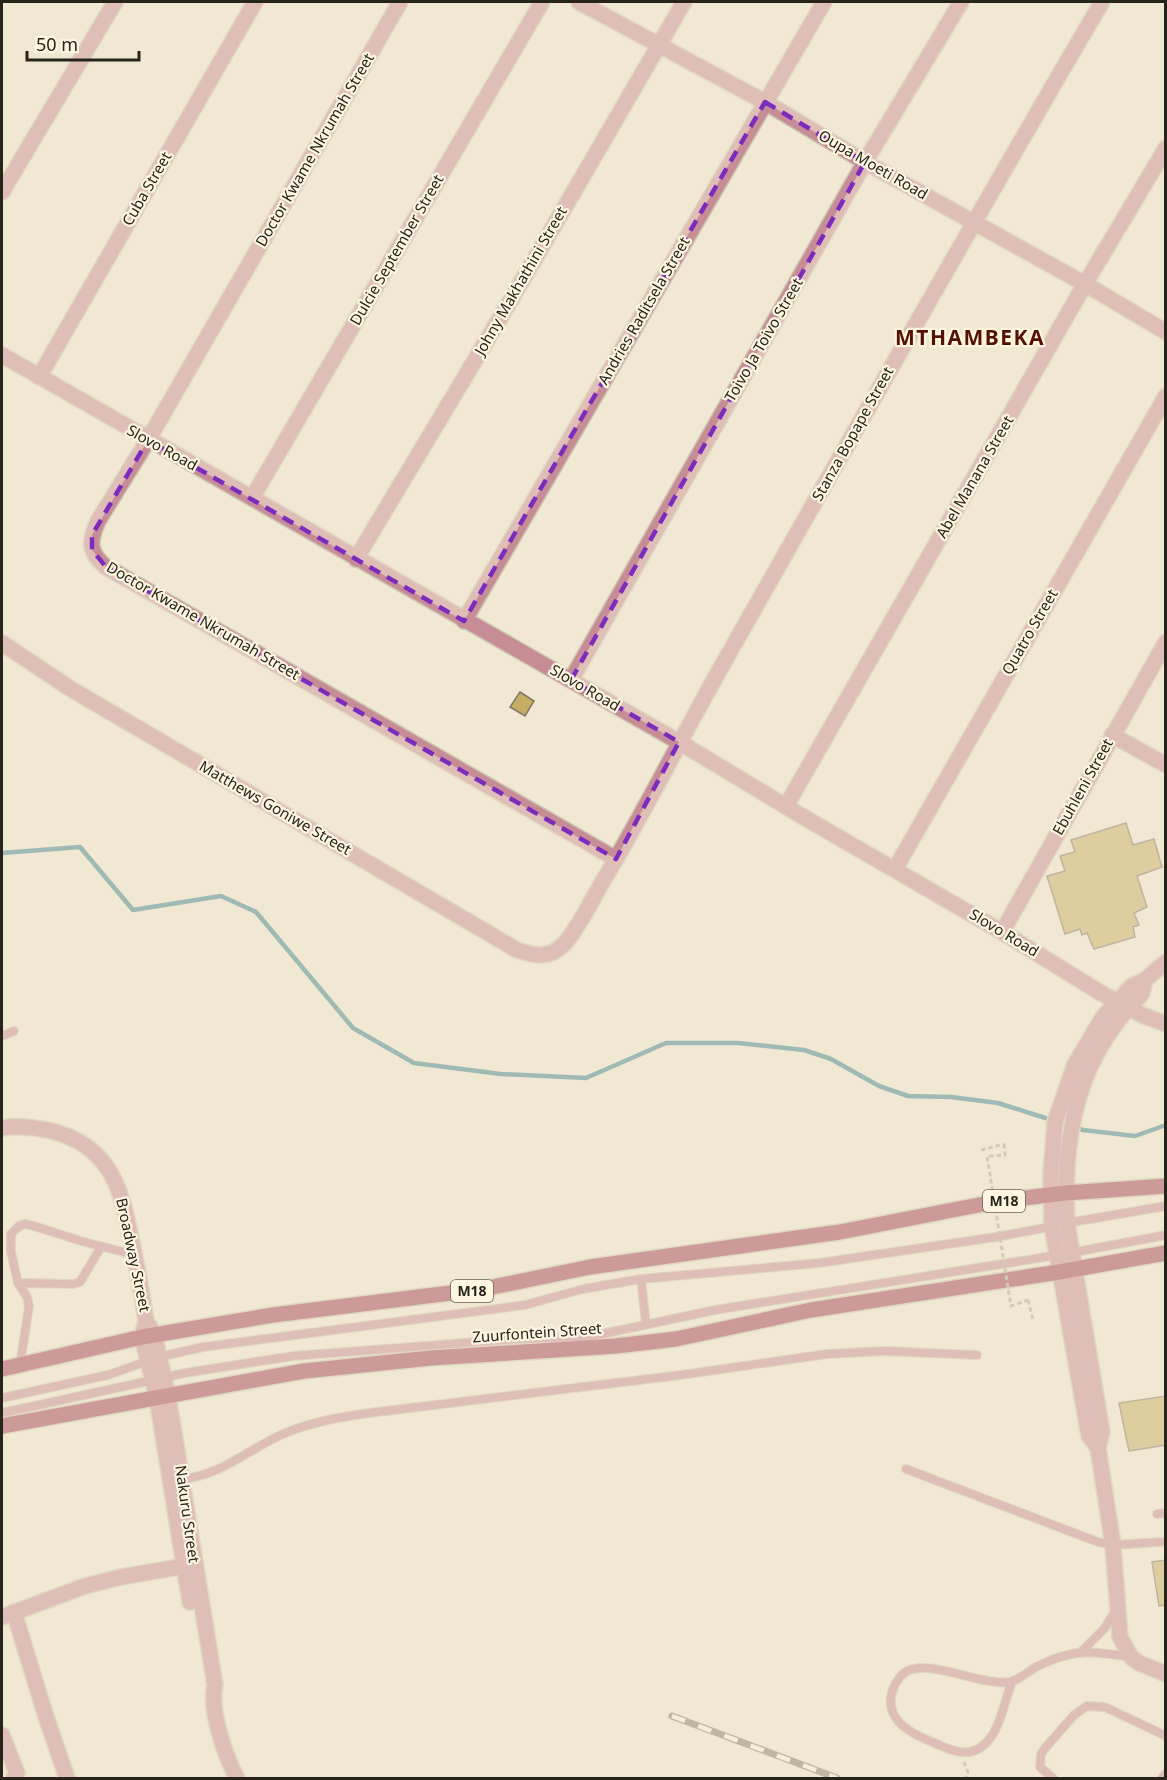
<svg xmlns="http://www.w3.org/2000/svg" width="1167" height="1780" font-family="'Noto Sans',sans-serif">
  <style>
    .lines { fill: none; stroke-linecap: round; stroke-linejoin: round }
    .stream { stroke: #3c8290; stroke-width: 4.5 }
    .building { fill: #c7ad63; stroke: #807965; stroke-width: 1.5 }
    .service-casing { stroke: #ccc5b1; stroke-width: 10 }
    .minor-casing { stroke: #ccc5b1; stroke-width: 18 }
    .tertiary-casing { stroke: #ccc5b1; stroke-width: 18 }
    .primary-casing { stroke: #ccc5b1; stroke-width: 18 }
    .path { stroke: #aea896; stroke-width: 3; stroke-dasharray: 4.5 3; stroke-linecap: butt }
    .service { stroke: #c78d96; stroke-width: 8 }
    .minor { stroke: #c78d96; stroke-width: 15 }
    .tertiary { stroke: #c78d96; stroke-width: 15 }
    .primary { stroke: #a13c54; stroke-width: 15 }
    .rail-casing { stroke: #827c6e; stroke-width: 7 }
    .rail { stroke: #fdf5df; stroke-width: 4.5; stroke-dasharray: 14; stroke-linecap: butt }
    .path-bridge { stroke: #aea896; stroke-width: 3; stroke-dasharray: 4.5 3; stroke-linecap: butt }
    .marked { fill: none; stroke: #7b2cbf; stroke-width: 4.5; stroke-dasharray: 12 8; stroke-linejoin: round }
    .labels { text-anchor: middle; stroke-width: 4.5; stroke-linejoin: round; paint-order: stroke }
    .shield { fill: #fdf5df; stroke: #676356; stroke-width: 1.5 }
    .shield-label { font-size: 14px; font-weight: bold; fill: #27241c }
    .street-label { font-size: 15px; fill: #27241c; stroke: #fdf5df }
    .district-label { font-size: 21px; font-weight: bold; letter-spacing: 1.5px; fill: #541105; stroke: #fdf5df }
  </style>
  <rect width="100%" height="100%" fill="#f0e8d2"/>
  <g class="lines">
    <path class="stream" d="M 2,853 L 80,847 L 133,910 L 221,896 L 256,912 L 353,1028 L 414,1063 L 501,1074 L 586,1078 L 666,1043 L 738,1043 L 804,1050 L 831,1059 L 879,1086 L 908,1096 L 951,1097 L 998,1103 L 1083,1130 L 1135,1136 L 1166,1125"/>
  </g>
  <g class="building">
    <path d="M 520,692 L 534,701 L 525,716 L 510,707 Z"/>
    <path d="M 1126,823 L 1133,845 L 1154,839 L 1162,867 L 1137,876 L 1147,907 L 1134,913 L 1139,925 L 1133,927 L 1135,937 L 1094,949 L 1087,933 L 1082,935 L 1080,929 L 1065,934 L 1047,876 L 1065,871 L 1060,856 L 1075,852 L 1071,840 Z"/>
    <path d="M 1166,1396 L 1166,1445 L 1129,1451 L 1119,1403 Z"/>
    <path d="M 1166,1560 L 1166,1605 L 1159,1606 L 1152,1562 Z"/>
  </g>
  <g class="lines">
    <g class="service-casing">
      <g id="service">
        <path d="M 2,1036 L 14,1031"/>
        <path d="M 1067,1223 L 1166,1206"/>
        <path d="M 1070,1253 L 1166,1235"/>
        <path d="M 641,1279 L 646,1324"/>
        <path d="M 18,1283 L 73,1284 L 80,1282 L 101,1247"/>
        <path d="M 20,1365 L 29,1306 L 27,1297 L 18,1283 L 11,1252 L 11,1234 L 19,1226 L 25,1224 L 34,1226 L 81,1241 L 135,1255"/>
        <path d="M 2,1398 L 108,1375 L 159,1357 L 203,1347 L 525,1305 L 583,1289 L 641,1279 L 819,1263 L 996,1237 L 1055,1226"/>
        <path d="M 2,1413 L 185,1373 L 293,1356 L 517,1339 L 588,1337 L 715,1310 L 1058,1255"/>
        <path d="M 906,1469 L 1098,1542 L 1113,1545 L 1161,1542"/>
        <path d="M 182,1479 C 220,1476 249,1449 283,1434 C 311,1422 340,1417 369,1413 L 681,1375 L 827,1354 L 884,1351 L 977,1355"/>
        <path d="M 1157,1514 L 1166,1513"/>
        <path d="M 1082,1651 L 1104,1629 L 1115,1611"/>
        <path d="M 1012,1682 C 1004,1701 1001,1729 985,1744 C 968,1760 948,1749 930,1741 C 907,1732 883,1717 893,1689 C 896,1682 900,1675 907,1671 C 930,1659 981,1686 1010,1682 C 1019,1680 1030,1670 1038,1666 C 1074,1648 1093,1651 1131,1657"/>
        <path d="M 1053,1778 L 1040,1767 L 1041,1754 L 1046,1747 L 1074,1715 L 1087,1706 L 1105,1707 L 1166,1736"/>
        <path d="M 1162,1778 L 1166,1773"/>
      </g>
    </g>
    <g class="minor-casing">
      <g id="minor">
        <path d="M 400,2 L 148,440 L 98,521 C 89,541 88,552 106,567 L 616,859"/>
        <path d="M 579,2 L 765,102 L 865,162 L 1085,284 L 1166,332"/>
        <path d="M 2,192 L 115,2"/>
        <path d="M 2,355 L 679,742 L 800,815 L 1002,932 L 1101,993 L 1142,1015 L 1166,1024"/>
        <path d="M 39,377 L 255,2"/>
        <path d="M 252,498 L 542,2"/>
        <path d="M 356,559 L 512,298 L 684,2"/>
        <path d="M 464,621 L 824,2"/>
        <path d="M 2,643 L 71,689 L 517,950 C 534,956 550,959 564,944 C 580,926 591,901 603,881 C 644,813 680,740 719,671 C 846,447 972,223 1102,2"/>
        <path d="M 571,680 L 865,162 L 961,2"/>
        <path d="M 1112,735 L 1166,765"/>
        <path d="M 786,806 L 1085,284 L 1166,148"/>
        <path d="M 895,869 L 1166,396"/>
        <path d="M 1002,932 L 1166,642"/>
        <path d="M 2,1128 C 17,1125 37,1128 52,1131 C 109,1146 121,1186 131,1239 C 137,1266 142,1293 146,1321 L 154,1334 L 168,1396 L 215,1685 C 209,1710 225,1756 237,1778"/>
        <path d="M 145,1325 L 142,1337 L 157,1398 L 190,1602"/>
        <path d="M 14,1612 L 46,1717 L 67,1778"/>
        <path d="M 2,1617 L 85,1586 L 121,1577 L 191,1565"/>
        <path d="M 2,1735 L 17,1773 L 14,1778"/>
      </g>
    </g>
    <g class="tertiary-casing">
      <g id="tertiary">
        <path d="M 1145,980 C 1144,984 1143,989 1142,993 C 1139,998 1133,1003 1129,1007 C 1118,1020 1108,1034 1100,1048 C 1069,1101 1064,1164 1067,1223 L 1102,1432 L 1098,1448 L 1113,1545 L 1120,1637 L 1131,1657 L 1139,1663 L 1166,1674"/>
        <path d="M 1098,1448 L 1089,1436 L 1052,1226 L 1051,1174 L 1055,1122 L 1075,1064 L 1103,1017 L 1132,986 L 1145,980 L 1166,962"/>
      </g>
    </g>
    <g class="primary-casing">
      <g id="primary">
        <path d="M 2,1369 L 142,1337 L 273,1315 L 483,1289 L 590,1267 L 840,1232 L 999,1201 L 1065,1193 L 1166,1186"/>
        <path d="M 2,1426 L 304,1371 L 431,1358 L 616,1346 L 676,1339 L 811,1310 L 1059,1272 L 1166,1253"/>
      </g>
    </g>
    <g class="path">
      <path d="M 981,1150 L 1004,1144"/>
      <path d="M 1028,1300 L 1033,1320"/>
      <path d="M 964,1762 L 968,1772 L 966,1778"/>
    </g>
    <use href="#service" class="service"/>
    <use href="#minor" class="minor"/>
    <use href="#tertiary" class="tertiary"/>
    <use href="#primary" class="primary"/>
    <g class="rail-casing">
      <path id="rail" d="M 672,1716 L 837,1778"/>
    </g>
    <use href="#rail" class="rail"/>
    <path class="path-bridge" d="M 1004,1144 L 1005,1155 L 987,1156 L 1011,1306 L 1028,1300"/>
  </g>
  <path d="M0 0H1167V1780H0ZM 765,102 L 865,162 L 571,680 L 679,742 L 616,859 L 106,567 L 92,550 L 92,535 L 148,440 L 464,621 Z" fill="#f0e8d2" fill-opacity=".55" fill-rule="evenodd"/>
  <path class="marked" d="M 765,102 L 865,162 L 571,680 L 679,742 L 616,859 L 106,567 L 92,550 L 92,535 L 148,440 L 464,621 Z"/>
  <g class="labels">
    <g class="shield">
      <rect x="983" y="1190" width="42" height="22" rx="4.5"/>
      <rect x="451" y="1280" width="42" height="22" rx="4.5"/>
    </g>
    <g class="shield-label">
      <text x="1004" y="1206">M18</text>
      <text x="472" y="1296">M18</text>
    </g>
    <g class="street-label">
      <text transform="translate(315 150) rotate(-60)" y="5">Doctor Kwame Nkrumah Street</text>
      <text transform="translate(873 165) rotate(30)" y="5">Oupa Moeti Road</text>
      <text transform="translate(147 189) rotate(-60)" y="5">Cuba Street</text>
      <text transform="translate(397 250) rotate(-60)" y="5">Dulcie September Street</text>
      <text transform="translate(521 281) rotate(-60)" y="5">Johny Makhathini Street</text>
      <text transform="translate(644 311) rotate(-60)" y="5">Andries Raditsela Street</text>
      <text transform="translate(764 340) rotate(-60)" y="5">Toivo Ja Toivo Street</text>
      <text transform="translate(853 434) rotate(-61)" y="5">Stanza Bopape Street</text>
      <text transform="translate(162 448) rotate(29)" y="5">Slovo Road</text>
      <text transform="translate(975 477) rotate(-60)" y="5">Abel Manana Street</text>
      <text transform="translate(203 621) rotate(30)" y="5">Doctor Kwame Nkrumah Street</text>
      <text transform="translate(1030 632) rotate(-60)" y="5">Quatro Street</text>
      <text transform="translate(585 688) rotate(30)" y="5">Slovo Road</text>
      <text transform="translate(1083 787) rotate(-61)" y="5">Ebuhleni Street</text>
      <text transform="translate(275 808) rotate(30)" y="5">Matthews Goniwe Street</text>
      <text transform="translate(1004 933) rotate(31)" y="5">Slovo Road</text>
      <text transform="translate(133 1255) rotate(78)" y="5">Broadway Street</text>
      <text transform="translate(537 1333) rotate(-4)" y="5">Zuurfontein Street</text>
      <text transform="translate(187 1514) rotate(82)" y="5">Nakuru Street</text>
    </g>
    <g class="district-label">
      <text x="970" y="345">MTHAMBEKA</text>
    </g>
  </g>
  <rect width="1167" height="1780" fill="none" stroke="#27241c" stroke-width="6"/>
  <path d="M27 51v9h112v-9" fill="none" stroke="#27241c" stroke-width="3"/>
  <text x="36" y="51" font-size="18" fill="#27241c" stroke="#fdf5df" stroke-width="4.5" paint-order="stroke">50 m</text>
</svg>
